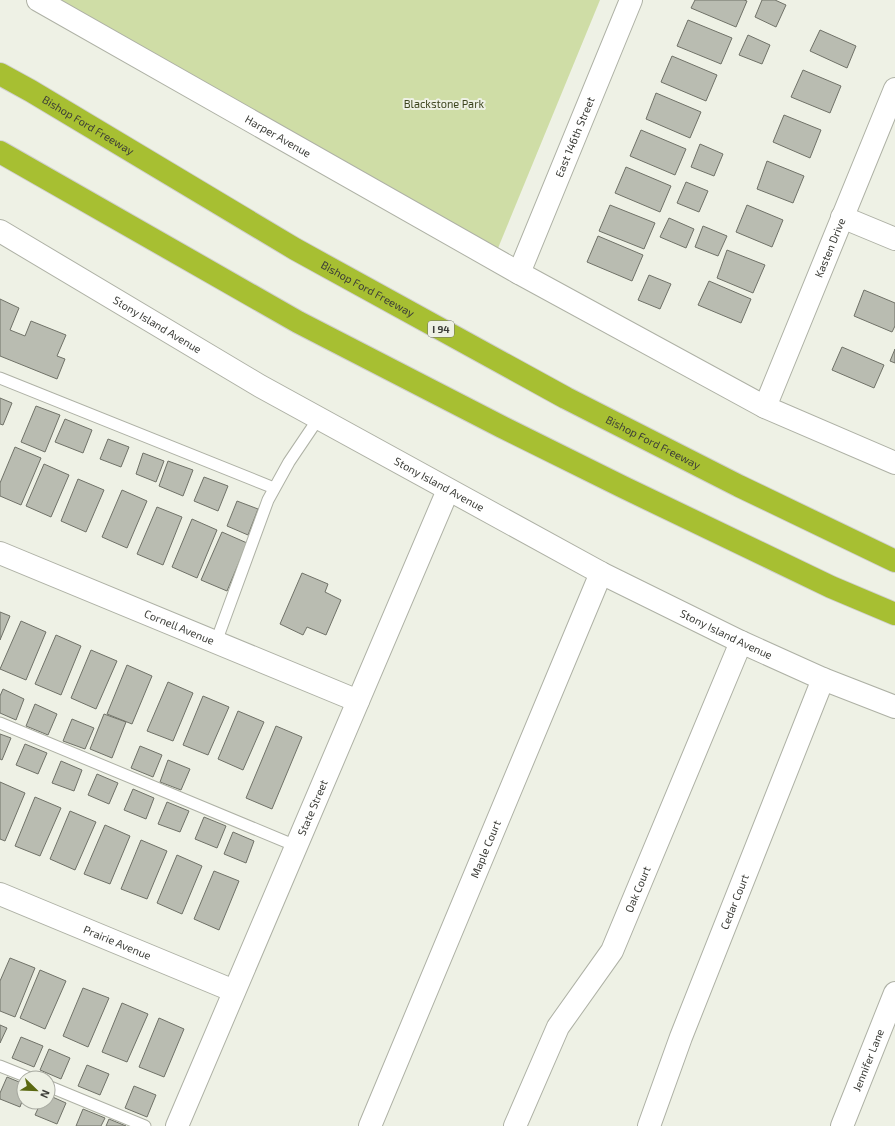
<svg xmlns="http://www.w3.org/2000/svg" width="895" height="1126" font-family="'Exo 2',sans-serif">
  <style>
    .green { fill: #cfdda6 }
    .building { fill: #b9bcb1; stroke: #707268 }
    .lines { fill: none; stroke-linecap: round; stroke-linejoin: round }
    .lane-casing { stroke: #aeb1a5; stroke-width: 13 }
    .street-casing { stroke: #aeb1a5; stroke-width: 24 }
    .highway-casing { stroke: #d0d0cf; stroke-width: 24 }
    .lane { stroke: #fff; stroke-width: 11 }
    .street { stroke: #fff; stroke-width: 22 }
    .highway { stroke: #a7bf32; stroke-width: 22 }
    .labels { text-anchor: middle; stroke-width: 4; stroke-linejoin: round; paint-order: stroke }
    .shield { fill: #eef1e5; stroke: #71736c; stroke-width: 1 }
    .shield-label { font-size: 10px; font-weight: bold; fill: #3c3d38 }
    .park-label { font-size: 11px; fill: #3d451e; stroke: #eef1e5 }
    .street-label { font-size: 11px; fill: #3c3d38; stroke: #eef1e5 }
  </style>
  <rect width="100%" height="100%" fill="#eef1e5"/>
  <path class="green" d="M 57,0 L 600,0 L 496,253 Z"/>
  <g class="building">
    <path d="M 695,0 L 744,0 L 747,1 L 736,27 L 691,8 Z"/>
    <path d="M 762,0 L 775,0 L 786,5 L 776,27 L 755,17 Z"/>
    <path d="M 688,20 L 732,38 L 721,64 L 677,46 Z"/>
    <path d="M 820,30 L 856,46 L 847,68 L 810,51 Z"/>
    <path d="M 748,35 L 770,45 L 762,64 L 739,55 Z"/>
    <path d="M 672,56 L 717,75 L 706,101 L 661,82 Z"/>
    <path d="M 803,70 L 841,86 L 830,113 L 791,97 Z"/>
    <path d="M 656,93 L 701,112 L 690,138 L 646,119 Z"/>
    <path d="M 784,115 L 821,130 L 810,158 L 773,142 Z"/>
    <path d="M 641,130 L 686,149 L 675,175 L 630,156 Z"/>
    <path d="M 700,144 L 723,154 L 714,176 L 691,167 Z"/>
    <path d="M 767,161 L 804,176 L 793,203 L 757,189 Z"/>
    <path d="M 626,167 L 671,186 L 660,212 L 615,193 Z"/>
    <path d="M 686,182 L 708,191 L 699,212 L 677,203 Z"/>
    <path d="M 610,205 L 655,223 L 644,249 L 599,231 Z"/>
    <path d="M 747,205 L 783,220 L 772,247 L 736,232 Z"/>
    <path d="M 669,218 L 694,229 L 686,248 L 660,237 Z"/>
    <path d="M 703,226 L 727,236 L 718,256 L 695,247 Z"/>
    <path d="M 598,236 L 643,255 L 632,281 L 587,262 Z"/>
    <path d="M 727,250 L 765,265 L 753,293 L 717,278 Z"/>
    <path d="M 649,275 L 671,284 L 660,309 L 638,300 Z"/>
    <path d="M 709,281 L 751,299 L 741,323 L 698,305 Z"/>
    <path d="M 864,290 L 895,303 L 895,326 L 892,332 L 854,316 Z"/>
    <path d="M 0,299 L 19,308 L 10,330 L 25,336 L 31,321 L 66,335 L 57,356 L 65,359 L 57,379 L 0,356 Z"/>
    <path d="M 842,347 L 884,365 L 874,388 L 832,370 Z"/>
    <path d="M 895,349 L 895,363 L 890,361 Z"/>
    <path d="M 0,398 L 12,403 L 3,425 L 0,424 Z"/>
    <path d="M 36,406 L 60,415 L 45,452 L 21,442 Z"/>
    <path d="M 65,419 L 92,430 L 83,453 L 55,442 Z"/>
    <path d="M 108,439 L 129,447 L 121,467 L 100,459 Z"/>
    <path d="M 15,447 L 41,458 L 21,505 L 0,496 L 0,483 Z"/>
    <path d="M 143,453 L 164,461 L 156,482 L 136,474 Z"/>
    <path d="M 168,461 L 193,470 L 183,496 L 159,486 Z"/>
    <path d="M 44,464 L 69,475 L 51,517 L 26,506 Z"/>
    <path d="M 204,477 L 228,486 L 218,511 L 194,501 Z"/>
    <path d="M 78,479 L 104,490 L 86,532 L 61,521 Z"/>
    <path d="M 122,490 L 147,501 L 127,548 L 102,537 Z"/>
    <path d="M 237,501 L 258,509 L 248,535 L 227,526 Z"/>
    <path d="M 157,507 L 182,517 L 163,565 L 137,554 Z"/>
    <path d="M 192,519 L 217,530 L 197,578 L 172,567 Z"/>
    <path d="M 222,532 L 247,543 L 227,591 L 201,580 Z"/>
    <path d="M 302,573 L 328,584 L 325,592 L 341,600 L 326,635 L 307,627 L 303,635 L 280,624 Z"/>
    <path d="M 0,612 L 10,616 L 0,640 Z"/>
    <path d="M 21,621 L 46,632 L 26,680 L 0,669 Z"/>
    <path d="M 56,635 L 81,646 L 61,695 L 35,684 Z"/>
    <path d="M 91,650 L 117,661 L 96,709 L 71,698 Z"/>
    <path d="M 127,665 L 152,676 L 132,724 L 107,714 Z"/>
    <path d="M 168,682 L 193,693 L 173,741 L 147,731 Z"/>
    <path d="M 3,689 L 24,699 L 16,720 L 0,713 L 0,696 Z"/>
    <path d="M 203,696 L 229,707 L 208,755 L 183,745 Z"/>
    <path d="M 35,704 L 57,714 L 48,735 L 26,726 Z"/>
    <path d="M 238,711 L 264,722 L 243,770 L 218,759 Z"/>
    <path d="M 104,714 L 126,722 L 112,758 L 90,749 Z"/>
    <path d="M 72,719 L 94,728 L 85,749 L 63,741 Z"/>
    <path d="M 276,726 L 302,737 L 272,809 L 246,798 Z"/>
    <path d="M 0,734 L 11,738 L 2,760 L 0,759 Z"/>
    <path d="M 25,744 L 47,753 L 38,774 L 16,765 Z"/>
    <path d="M 140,746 L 162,755 L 153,777 L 131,768 Z"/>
    <path d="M 168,760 L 190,769 L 181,790 L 160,782 Z"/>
    <path d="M 61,761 L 82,770 L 74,791 L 52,783 Z"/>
    <path d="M 97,774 L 118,783 L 109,804 L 88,795 Z"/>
    <path d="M 0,782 L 25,793 L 5,841 L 0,839 Z"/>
    <path d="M 133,789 L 154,798 L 146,819 L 124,810 Z"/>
    <path d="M 35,797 L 61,808 L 40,856 L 15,846 Z"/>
    <path d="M 167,802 L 189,811 L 180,832 L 158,824 Z"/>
    <path d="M 70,811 L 96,822 L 75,870 L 50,859 Z"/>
    <path d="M 204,817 L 226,826 L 217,848 L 195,839 Z"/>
    <path d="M 105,825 L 130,836 L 110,884 L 84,874 Z"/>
    <path d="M 233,832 L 254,841 L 246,863 L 224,854 Z"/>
    <path d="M 141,840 L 167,851 L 147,899 L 121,889 Z"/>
    <path d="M 177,855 L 202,866 L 182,914 L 157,903 Z"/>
    <path d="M 214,871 L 239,881 L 219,930 L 194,919 Z"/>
    <path d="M 10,958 L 35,968 L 15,1017 L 0,1011 L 0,981 Z"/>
    <path d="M 40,970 L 66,981 L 45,1029 L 20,1018 Z"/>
    <path d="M 83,988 L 109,998 L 88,1047 L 63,1036 Z"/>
    <path d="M 122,1003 L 148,1014 L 127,1062 L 102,1052 Z"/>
    <path d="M 159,1018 L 184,1029 L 164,1077 L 139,1067 Z"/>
    <path d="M 0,1025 L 7,1028 L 0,1043 Z"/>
    <path d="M 21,1037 L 43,1046 L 34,1067 L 12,1058 Z"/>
    <path d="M 49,1049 L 70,1058 L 61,1079 L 40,1070 Z"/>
    <path d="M 87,1065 L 109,1074 L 100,1095 L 78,1086 Z"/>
    <path d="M 7,1077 L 24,1084 L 24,1096 L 20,1107 L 0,1099 L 0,1093 Z"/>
    <path d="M 134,1086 L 156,1095 L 147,1117 L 125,1108 Z"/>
    <path d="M 48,1095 L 66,1103 L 57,1124 L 35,1115 L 41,1102 L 48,1102 Z"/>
    <path d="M 83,1109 L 105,1118 L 101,1126 L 76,1126 Z"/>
    <path d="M 109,1119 L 126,1126 L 106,1126 Z"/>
  </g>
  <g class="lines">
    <g class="lane-casing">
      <g id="lane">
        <path d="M 0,378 L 274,488"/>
        <path d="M 216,642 L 268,500 L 289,462 L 318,419"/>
        <path d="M 0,723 L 296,846"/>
        <path d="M 0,1066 L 30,1078"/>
        <path d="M 48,1086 L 145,1126"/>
      </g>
    </g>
    <g class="street-casing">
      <g id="street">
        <path id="s1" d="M 38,0 L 519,273 L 765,407 L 895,463"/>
        <path d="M 842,217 L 895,239"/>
        <path id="s2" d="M 0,231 L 260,386 L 601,573 L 741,642 L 823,679 L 895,707"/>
        <path id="s3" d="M 519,273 L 631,0"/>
        <path id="s4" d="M 765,407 L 895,89"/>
        <path id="s5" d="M 0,553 L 358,701"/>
        <path id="s6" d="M 0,894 L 234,991"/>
        <path id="s7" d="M 177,1126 L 448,490"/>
        <path id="s8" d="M 370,1126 L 601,573"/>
        <path id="s9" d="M 515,1126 L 558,1027 L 612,951 L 741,642"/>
        <path id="s10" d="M 649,1126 L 681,1037 L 823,679"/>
        <path id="s11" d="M 842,1126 L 895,993"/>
      </g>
    </g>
    <g class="highway-casing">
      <g id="highway">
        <path id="s12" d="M 0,74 L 31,91 L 295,249 L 566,398 L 739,486 L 895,561"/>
        <path d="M 0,152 L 298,322 L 502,427 L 623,487 L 831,587 L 895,614"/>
      </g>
    </g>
    <use href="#lane" class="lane"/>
    <use href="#street" class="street"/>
    <use href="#highway" class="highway"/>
  </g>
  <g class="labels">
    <rect class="shield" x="428" y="321" width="26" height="16" rx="3"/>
    <g class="shield-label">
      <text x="441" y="333">I 94</text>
    </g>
    <g class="park-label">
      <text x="444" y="108">Blackstone Park</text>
    </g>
    <g class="street-label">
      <text dy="4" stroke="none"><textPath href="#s12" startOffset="102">Bishop Ford Freeway</textPath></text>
      <text dy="4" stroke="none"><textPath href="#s1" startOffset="276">Harper Avenue</textPath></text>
      <text dy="4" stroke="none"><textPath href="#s3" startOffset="147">East 146th Street</textPath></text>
      <text dy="4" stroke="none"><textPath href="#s4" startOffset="172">Kasten Drive</textPath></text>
      <text dy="4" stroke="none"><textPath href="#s12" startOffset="426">Bishop Ford Freeway</textPath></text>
      <text dy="4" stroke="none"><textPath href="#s2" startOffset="183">Stony Island Avenue</textPath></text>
      <text dy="4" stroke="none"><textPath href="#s12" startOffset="750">Bishop Ford Freeway</textPath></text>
      <text dy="4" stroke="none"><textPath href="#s2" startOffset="507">Stony Island Avenue</textPath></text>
      <text dy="4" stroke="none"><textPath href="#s5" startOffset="194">Cornell Avenue</textPath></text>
      <text dy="4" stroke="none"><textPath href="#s2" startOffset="831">Stony Island Avenue</textPath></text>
      <text dy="4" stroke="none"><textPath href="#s7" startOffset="346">State Street</textPath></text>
      <text dy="4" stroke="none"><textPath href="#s8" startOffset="300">Maple Court</textPath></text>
      <text dy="4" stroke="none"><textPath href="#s9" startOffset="268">Oak Court</textPath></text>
      <text dy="4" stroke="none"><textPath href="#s10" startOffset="240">Cedar Court</textPath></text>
      <text dy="4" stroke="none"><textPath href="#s6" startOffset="127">Prairie Avenue</textPath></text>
      <text dy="4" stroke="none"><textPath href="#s11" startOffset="71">Jennifer Lane</textPath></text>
    </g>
  </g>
  <g transform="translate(36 1090) rotate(113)"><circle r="19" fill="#eef1e5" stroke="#a7a9a0"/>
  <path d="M0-3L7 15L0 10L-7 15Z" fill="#5a6810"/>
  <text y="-6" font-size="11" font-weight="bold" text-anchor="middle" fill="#3c3d38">N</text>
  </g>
</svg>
